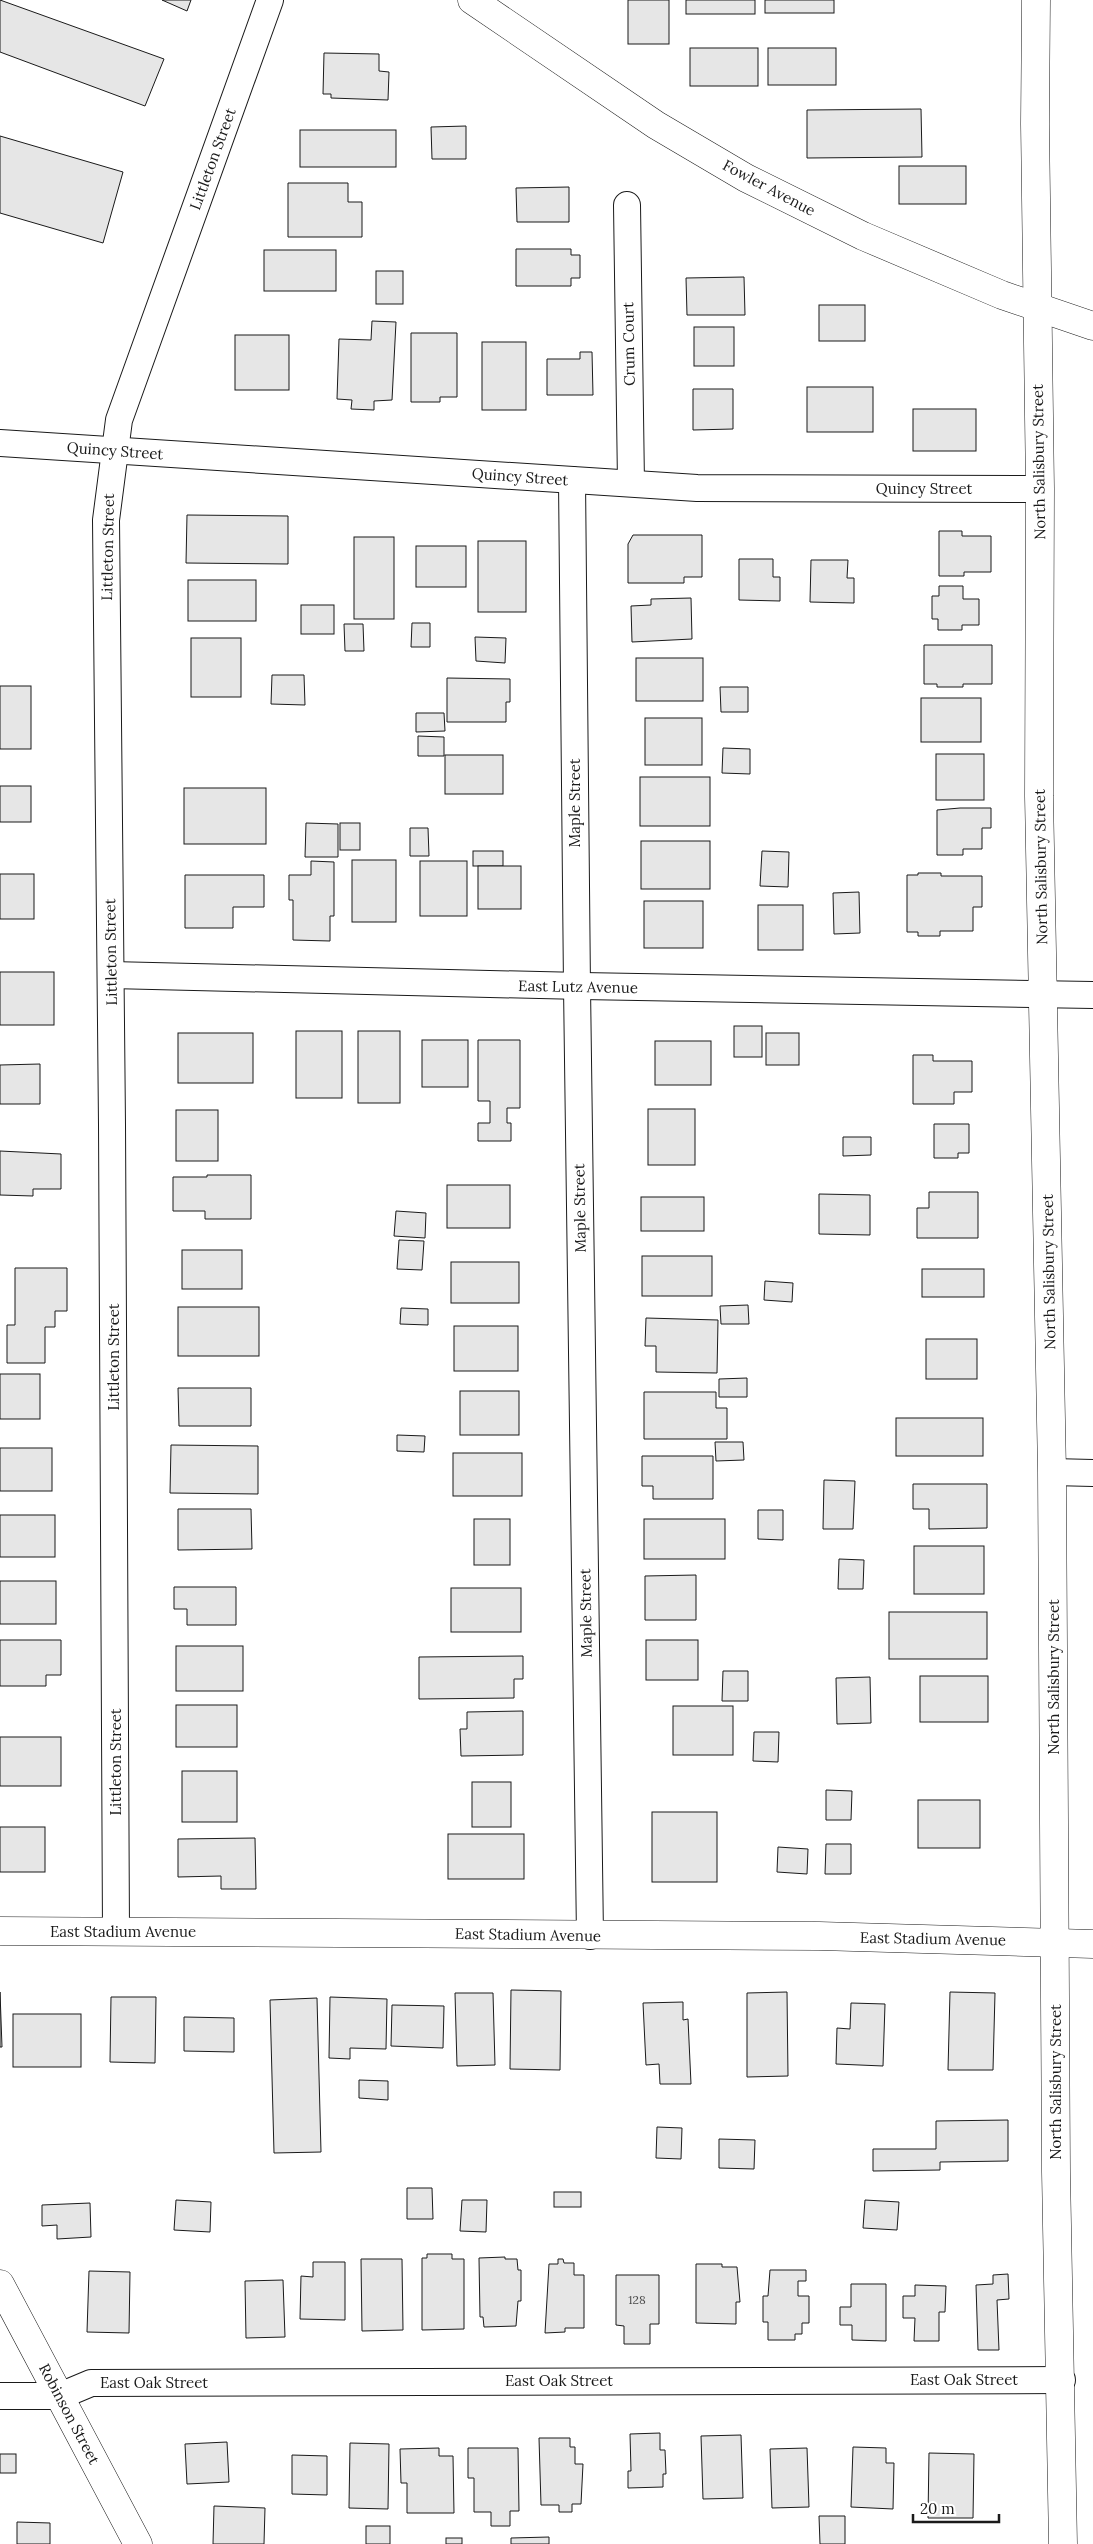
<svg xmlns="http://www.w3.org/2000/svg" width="1093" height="2544" font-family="Lora,serif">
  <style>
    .building { fill: #e6e6e6; stroke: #1a1a1a }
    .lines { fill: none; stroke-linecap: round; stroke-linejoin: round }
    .street-casing { stroke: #1a1a1a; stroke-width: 28 }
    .secondary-casing { stroke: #1a1a1a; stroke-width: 29 }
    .primary-casing { stroke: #1a1a1a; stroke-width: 29 }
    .street { stroke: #fff; stroke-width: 26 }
    .secondary { stroke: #fff; stroke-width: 28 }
    .primary { stroke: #fff; stroke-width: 28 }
    .labels { text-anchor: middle; stroke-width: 4; stroke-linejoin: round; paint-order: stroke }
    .number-label { font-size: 12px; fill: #4d4d4d }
    .street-label { font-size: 15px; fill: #1a1a1a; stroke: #fff }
  </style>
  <rect width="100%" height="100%" fill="#fff"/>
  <g class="building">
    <path d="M 0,0 L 164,59 L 145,106 L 0,52 Z"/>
    <path d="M 162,0 L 191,0 L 187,11 Z"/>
    <rect x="628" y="0" width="41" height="44"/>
    <rect x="686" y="0" width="69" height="14"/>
    <rect x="765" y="0" width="69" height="13"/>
    <rect x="690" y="48" width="68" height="38"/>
    <rect x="768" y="48" width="68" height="37"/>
    <path d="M 324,53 L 379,54 L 379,71 L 389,72 L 388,100 L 331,98 L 331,94 L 323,94 Z"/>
    <path d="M 921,109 L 922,157 L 807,158 L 807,110 Z"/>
    <path d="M 466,126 L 466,159 L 432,159 L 431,127 Z"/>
    <rect x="300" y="130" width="96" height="37"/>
    <path d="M 0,136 L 123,172 L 103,243 L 0,213 Z"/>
    <rect x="899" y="166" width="67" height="38"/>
    <path d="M 288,183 L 348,183 L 348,202 L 362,202 L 362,237 L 288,237 Z"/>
    <path d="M 569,187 L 569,222 L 517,222 L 516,188 Z"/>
    <path d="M 516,249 L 571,249 L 571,255 L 580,255 L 580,278 L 571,278 L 571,286 L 516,286 Z"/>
    <rect x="264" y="250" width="72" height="41"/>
    <rect x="376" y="271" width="27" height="33"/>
    <path d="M 744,277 L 745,315 L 687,315 L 686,278 Z"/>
    <rect x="819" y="305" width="46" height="36"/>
    <path d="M 372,321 L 396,322 L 392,400 L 374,401 L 374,410 L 351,409 L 352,400 L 337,399 L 339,339 L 371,340 Z"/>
    <rect x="694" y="327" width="40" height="39"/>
    <path d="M 411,333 L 457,333 L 457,397 L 440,397 L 440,402 L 411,402 Z"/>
    <rect x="235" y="335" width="54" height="55"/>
    <rect x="482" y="342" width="44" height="68"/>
    <path d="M 580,352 L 592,352 L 593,395 L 547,395 L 547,359 L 580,359 Z"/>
    <rect x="807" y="387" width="66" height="45"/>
    <path d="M 693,389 L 733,389 L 733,429 L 693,430 Z"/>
    <rect x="913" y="409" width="63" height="42"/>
    <path d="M 187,515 L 288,516 L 288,564 L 186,563 Z"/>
    <path d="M 939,531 L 962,531 L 962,536 L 991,536 L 991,572 L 964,572 L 964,576 L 939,576 Z"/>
    <path d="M 633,535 L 702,535 L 702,577 L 684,577 L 684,583 L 628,583 L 628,544 Z"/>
    <rect x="354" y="537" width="40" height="82"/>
    <rect x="478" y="541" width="48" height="71"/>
    <rect x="416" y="546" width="50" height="41"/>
    <path d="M 739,559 L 773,559 L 773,577 L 780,577 L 780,601 L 739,600 Z"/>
    <path d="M 811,560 L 848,560 L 847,578 L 854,578 L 854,603 L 810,602 Z"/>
    <rect x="188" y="580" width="68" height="41"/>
    <path d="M 939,586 L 963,586 L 963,599 L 979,599 L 979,625 L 962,625 L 962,630 L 938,630 L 938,619 L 932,619 L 932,596 L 939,596 Z"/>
    <path d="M 691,598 L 692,639 L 632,642 L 631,606 L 651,605 L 651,599 Z"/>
    <rect x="301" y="605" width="33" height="29"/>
    <path d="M 412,623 L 430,623 L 430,647 L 411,647 Z"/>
    <path d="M 344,624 L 363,624 L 364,651 L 345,651 Z"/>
    <path d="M 475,637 L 506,638 L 505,663 L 476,661 Z"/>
    <rect x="191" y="638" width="50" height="59"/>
    <path d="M 924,645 L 992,645 L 992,684 L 963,684 L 963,687 L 937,687 L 937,684 L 924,684 Z"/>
    <rect x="636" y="658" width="67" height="43"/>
    <path d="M 272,675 L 304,675 L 305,705 L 271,704 Z"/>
    <path d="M 447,678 L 510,679 L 510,702 L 506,702 L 506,722 L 447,722 Z"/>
    <rect x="0" y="686" width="31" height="63"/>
    <path d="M 720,687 L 748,687 L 748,712 L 721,712 Z"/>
    <rect x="921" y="698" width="60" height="44"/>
    <path d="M 416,713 L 444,713 L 445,731 L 416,732 Z"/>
    <rect x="645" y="718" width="57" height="47"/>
    <path d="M 418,736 L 444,737 L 444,756 L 418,756 Z"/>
    <path d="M 723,748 L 750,749 L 750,774 L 722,773 Z"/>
    <rect x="936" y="754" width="48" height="46"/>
    <rect x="445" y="755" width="58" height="39"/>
    <rect x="640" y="777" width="70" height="49"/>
    <rect x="0" y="786" width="31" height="36"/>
    <rect x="184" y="788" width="82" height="56"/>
    <path d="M 960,808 L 991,808 L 991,828 L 982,828 L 982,849 L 963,849 L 963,855 L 937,855 L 937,810 Z"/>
    <path d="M 306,823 L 338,824 L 338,857 L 305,857 Z"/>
    <rect x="340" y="823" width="20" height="27"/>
    <path d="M 410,828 L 428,828 L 429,856 L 410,856 Z"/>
    <rect x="641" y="841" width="69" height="48"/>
    <rect x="473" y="851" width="30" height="15"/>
    <path d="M 762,851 L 789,852 L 788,887 L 760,886 Z"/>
    <rect x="352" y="860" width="44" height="62"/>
    <path d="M 311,861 L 334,862 L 334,916 L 330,916 L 330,941 L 293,940 L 293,900 L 289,900 L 289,875 L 311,875 Z"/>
    <rect x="420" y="861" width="47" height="55"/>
    <rect x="478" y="866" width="43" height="43"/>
    <path d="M 918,873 L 941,873 L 941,876 L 982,876 L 982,907 L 973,907 L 973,931 L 940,931 L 940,936 L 918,936 L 918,932 L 907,932 L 907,875 L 918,875 Z"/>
    <rect x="0" y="874" width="34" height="45"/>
    <path d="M 185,875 L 264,875 L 264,907 L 233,907 L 233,928 L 185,928 Z"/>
    <path d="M 859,892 L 860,933 L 834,934 L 833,893 Z"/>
    <rect x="644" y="901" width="59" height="47"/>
    <rect x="758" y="905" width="45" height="45"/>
    <rect x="0" y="972" width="54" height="53"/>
    <rect x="734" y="1026" width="28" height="31"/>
    <rect x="296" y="1031" width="46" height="67"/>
    <rect x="358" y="1031" width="42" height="72"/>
    <rect x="178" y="1033" width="75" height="50"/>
    <rect x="766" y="1033" width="33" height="32"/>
    <rect x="422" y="1040" width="46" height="47"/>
    <path d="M 478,1040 L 520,1040 L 520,1108 L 507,1108 L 507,1123 L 511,1123 L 511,1141 L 478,1141 L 478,1123 L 490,1123 L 490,1101 L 478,1101 Z"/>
    <rect x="655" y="1041" width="56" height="44"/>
    <path d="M 913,1055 L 933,1055 L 933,1061 L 972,1061 L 972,1092 L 954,1092 L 954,1104 L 913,1104 Z"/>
    <path d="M 40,1064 L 40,1104 L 0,1104 L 0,1065 Z"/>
    <rect x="648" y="1109" width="47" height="56"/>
    <rect x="176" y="1110" width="42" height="51"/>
    <path d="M 934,1124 L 969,1124 L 969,1153 L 958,1153 L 958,1158 L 934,1158 Z"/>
    <path d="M 843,1137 L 871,1137 L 871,1155 L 843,1156 Z"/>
    <path d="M 0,1151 L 61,1154 L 61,1189 L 33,1189 L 33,1196 L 0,1195 Z"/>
    <path d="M 207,1175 L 251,1175 L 251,1219 L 205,1219 L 205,1211 L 173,1211 L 173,1177 L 207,1177 Z"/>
    <rect x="447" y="1185" width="63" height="43"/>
    <path d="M 929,1192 L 978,1192 L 978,1238 L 917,1238 L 917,1208 L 929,1208 Z"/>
    <path d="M 819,1194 L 870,1195 L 870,1235 L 819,1234 Z"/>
    <rect x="641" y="1197" width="63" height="34"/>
    <path d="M 396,1211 L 426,1213 L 425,1238 L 394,1236 Z"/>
    <path d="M 399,1240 L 424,1241 L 422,1270 L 397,1269 Z"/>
    <rect x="182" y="1250" width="60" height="39"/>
    <rect x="642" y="1256" width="70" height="40"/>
    <rect x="451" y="1262" width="68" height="41"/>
    <path d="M 15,1268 L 67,1268 L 67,1311 L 55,1311 L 55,1327 L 45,1327 L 45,1363 L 7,1363 L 7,1325 L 15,1325 Z"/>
    <rect x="922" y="1269" width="62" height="28"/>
    <path d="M 765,1281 L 793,1283 L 792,1302 L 764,1300 Z"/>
    <path d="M 748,1305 L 749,1324 L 721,1324 L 720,1306 Z"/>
    <rect x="178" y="1307" width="81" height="49"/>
    <path d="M 401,1308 L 428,1309 L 428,1325 L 400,1324 Z"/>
    <path d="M 646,1318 L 718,1320 L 717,1373 L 656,1372 L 656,1346 L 645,1346 Z"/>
    <rect x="454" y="1326" width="64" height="45"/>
    <rect x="926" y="1339" width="51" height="40"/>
    <rect x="0" y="1374" width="40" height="45"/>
    <path d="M 747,1378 L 747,1397 L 719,1397 L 719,1379 Z"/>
    <path d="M 178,1388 L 251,1388 L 251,1426 L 179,1426 Z"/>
    <rect x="460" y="1391" width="59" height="44"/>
    <path d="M 644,1392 L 716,1392 L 716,1408 L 727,1408 L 727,1439 L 644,1439 Z"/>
    <rect x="896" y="1418" width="87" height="38"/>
    <path d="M 397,1435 L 425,1436 L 424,1452 L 397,1451 Z"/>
    <path d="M 715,1442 L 743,1442 L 744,1460 L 716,1461 Z"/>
    <path d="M 171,1445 L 258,1446 L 258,1494 L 170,1493 Z"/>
    <rect x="0" y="1448" width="52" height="43"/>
    <rect x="453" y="1453" width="69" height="43"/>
    <path d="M 642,1456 L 713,1456 L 713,1499 L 653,1499 L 653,1486 L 642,1486 Z"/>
    <path d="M 824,1480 L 855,1481 L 853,1529 L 823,1529 Z"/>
    <path d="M 913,1484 L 987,1484 L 987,1528 L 929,1529 L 929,1509 L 913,1509 Z"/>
    <path d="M 178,1509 L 251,1509 L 252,1549 L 178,1550 Z"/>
    <path d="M 758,1510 L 783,1510 L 783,1540 L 758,1539 Z"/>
    <rect x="0" y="1515" width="55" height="42"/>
    <rect x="474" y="1519" width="36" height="46"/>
    <rect x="644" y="1519" width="81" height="40"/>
    <rect x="914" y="1546" width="70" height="48"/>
    <path d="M 839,1559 L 864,1560 L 863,1589 L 838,1589 Z"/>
    <path d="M 696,1575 L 696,1620 L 645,1620 L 645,1576 Z"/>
    <rect x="0" y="1581" width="56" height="43"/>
    <path d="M 174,1587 L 236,1587 L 236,1625 L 187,1625 L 187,1609 L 174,1609 Z"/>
    <rect x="451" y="1588" width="70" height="44"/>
    <rect x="889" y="1612" width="98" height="47"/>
    <path d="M 0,1640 L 61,1640 L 61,1675 L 46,1675 L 46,1686 L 0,1686 Z"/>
    <rect x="646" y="1640" width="52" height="40"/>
    <rect x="176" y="1646" width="67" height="45"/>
    <path d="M 523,1656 L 523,1679 L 514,1679 L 514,1698 L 419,1699 L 419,1657 Z"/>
    <path d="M 723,1671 L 748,1671 L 748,1701 L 722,1701 Z"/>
    <rect x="920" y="1676" width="68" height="46"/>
    <path d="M 870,1677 L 871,1723 L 837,1724 L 836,1678 Z"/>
    <rect x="176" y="1705" width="61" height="42"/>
    <rect x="673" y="1706" width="60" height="49"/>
    <path d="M 523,1711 L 523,1755 L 461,1756 L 460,1729 L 467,1729 L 467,1712 Z"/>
    <path d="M 754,1732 L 779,1732 L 778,1762 L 753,1761 Z"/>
    <rect x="0" y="1737" width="61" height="49"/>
    <rect x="182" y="1771" width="55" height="51"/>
    <rect x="472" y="1782" width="39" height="45"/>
    <path d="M 826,1790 L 852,1791 L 851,1820 L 826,1820 Z"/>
    <rect x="918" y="1800" width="62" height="48"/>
    <rect x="652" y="1812" width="65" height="70"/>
    <rect x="0" y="1827" width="45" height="45"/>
    <rect x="448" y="1834" width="76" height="45"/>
    <path d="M 255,1838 L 256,1889 L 221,1889 L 221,1876 L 178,1877 L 178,1839 Z"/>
    <path d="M 826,1844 L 851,1844 L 851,1874 L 825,1874 Z"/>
    <path d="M 778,1847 L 808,1849 L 807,1874 L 777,1872 Z"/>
    <path d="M 511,1990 L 561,1991 L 560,2070 L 510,2069 Z"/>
    <path d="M 0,1992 L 2,2047 L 0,2047 Z"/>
    <path d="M 787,1992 L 788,2076 L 747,2077 L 747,1993 Z"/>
    <path d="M 950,1992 L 995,1993 L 993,2070 L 948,2070 Z"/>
    <path d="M 455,1993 L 493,1993 L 495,2065 L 457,2066 Z"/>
    <path d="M 111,1997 L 156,1997 L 155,2063 L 110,2062 Z"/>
    <path d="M 330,1997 L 387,1999 L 386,2049 L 350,2048 L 350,2059 L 329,2058 Z"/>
    <path d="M 317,1998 L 321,2152 L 274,2153 L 270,2000 Z"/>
    <path d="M 683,2002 L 683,2020 L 688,2019 L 691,2084 L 660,2084 L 659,2064 L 646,2065 L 643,2003 Z"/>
    <path d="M 851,2003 L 885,2004 L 883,2066 L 836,2064 L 837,2028 L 850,2029 Z"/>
    <path d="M 392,2005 L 444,2006 L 443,2048 L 391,2046 Z"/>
    <rect x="13" y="2014" width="68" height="53"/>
    <path d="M 184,2017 L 234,2018 L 234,2052 L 184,2051 Z"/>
    <path d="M 359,2080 L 388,2081 L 388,2100 L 359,2098 Z"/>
    <path d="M 1008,2120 L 1008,2161 L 940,2162 L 940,2170 L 873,2171 L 873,2149 L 936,2149 L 936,2121 Z"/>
    <path d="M 657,2127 L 682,2128 L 681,2159 L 656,2158 Z"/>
    <path d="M 719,2139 L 755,2140 L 754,2169 L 719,2168 Z"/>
    <path d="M 407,2188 L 432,2188 L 433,2219 L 407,2219 Z"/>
    <rect x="554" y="2192" width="27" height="15"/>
    <path d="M 176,2200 L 211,2202 L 210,2232 L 174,2230 Z"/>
    <path d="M 462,2200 L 487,2200 L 486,2232 L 460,2231 Z"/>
    <path d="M 865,2200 L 899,2202 L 897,2230 L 863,2228 Z"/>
    <path d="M 90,2203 L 91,2237 L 57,2239 L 57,2225 L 42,2226 L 42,2205 Z"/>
    <path d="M 427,2254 L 452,2254 L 452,2259 L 464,2259 L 464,2329 L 422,2330 L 422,2258 L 427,2258 Z"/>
    <path d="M 505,2257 L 505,2259 L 517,2259 L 518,2270 L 521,2270 L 521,2301 L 518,2301 L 516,2326 L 484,2327 L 483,2317 L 480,2317 L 479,2258 Z"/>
    <path d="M 361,2259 L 402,2259 L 403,2330 L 362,2331 Z"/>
    <path d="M 558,2259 L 563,2259 L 564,2263 L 574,2263 L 574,2275 L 584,2275 L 584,2328 L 565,2328 L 565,2332 L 545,2333 L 549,2264 L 558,2264 Z"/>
    <path d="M 313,2262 L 345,2262 L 345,2320 L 300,2319 L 301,2276 L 313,2277 Z"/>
    <path d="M 696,2264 L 722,2264 L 722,2267 L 737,2267 L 740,2302 L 736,2302 L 736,2324 L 696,2323 Z"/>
    <path d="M 770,2270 L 806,2270 L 806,2281 L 798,2281 L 798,2296 L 809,2296 L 809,2323 L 802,2323 L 802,2334 L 795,2334 L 795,2340 L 768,2340 L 768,2322 L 763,2322 L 763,2296 L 768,2296 Z"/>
    <path d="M 89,2271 L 130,2272 L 129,2333 L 87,2332 Z"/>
    <path d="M 1008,2274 L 1009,2299 L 997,2300 L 999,2350 L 978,2350 L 976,2285 L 993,2284 L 993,2275 Z"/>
    <path d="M 616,2275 L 659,2275 L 659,2324 L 650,2324 L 650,2344 L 624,2344 L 624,2326 L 616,2325 Z"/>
    <path d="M 283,2280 L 285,2337 L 246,2338 L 245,2281 Z"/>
    <path d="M 851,2284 L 886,2284 L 886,2341 L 852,2340 L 852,2325 L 840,2325 L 840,2307 L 851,2307 Z"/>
    <path d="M 915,2285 L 946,2286 L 945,2312 L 939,2312 L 939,2341 L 914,2341 L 915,2318 L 903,2318 L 903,2296 L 915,2296 Z"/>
    <path d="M 660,2433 L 660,2450 L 665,2450 L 666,2474 L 663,2474 L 663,2487 L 628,2488 L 628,2471 L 631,2471 L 630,2434 Z"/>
    <path d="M 741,2435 L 743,2498 L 703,2499 L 701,2436 Z"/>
    <path d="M 539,2438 L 570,2438 L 570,2447 L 575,2447 L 575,2464 L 583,2464 L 581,2504 L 572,2504 L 572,2512 L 559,2512 L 559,2505 L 541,2505 Z"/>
    <path d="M 227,2442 L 229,2482 L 187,2484 L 185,2444 Z"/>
    <path d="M 350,2443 L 389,2444 L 388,2509 L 349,2508 Z"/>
    <path d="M 853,2447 L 886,2448 L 886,2463 L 894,2463 L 893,2509 L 851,2507 Z"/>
    <path d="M 439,2448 L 439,2456 L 453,2456 L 454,2513 L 407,2513 L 407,2483 L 401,2483 L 400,2449 Z"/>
    <path d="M 468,2448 L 518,2448 L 519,2511 L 510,2511 L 510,2526 L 491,2526 L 491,2512 L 474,2512 L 474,2478 L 468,2478 Z"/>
    <path d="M 807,2448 L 809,2507 L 772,2508 L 770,2449 Z"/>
    <path d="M 929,2453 L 974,2454 L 973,2518 L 928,2518 Z"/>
    <rect x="0" y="2454" width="16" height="19"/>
    <path d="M 292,2455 L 327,2456 L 327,2495 L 292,2494 Z"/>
    <path d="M 214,2506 L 265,2508 L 264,2544 L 213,2544 Z"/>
    <path d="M 819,2516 L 845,2516 L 845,2544 L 820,2544 Z"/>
    <path d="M 17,2522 L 50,2523 L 50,2544 L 17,2544 Z"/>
    <rect x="366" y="2526" width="24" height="18"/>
    <path d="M 549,2537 L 549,2544 L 511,2544 L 511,2538 Z"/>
    <rect x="446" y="2538" width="16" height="6"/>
  </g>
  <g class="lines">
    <g class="street-casing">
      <g id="street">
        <path d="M 627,205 L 631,483"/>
        <path d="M 0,443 L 697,488 L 1040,489"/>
        <path d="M 572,480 L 577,987 L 590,1936"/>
        <path d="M 111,975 C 438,984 766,990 1093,995"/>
        <path d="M 1052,1472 L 1093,1473"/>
        <path d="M 116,1931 L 112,1124 L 106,520 L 119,420 L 270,0"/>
        <path d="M 0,2396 L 60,2396 L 91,2383 L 1062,2380"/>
      </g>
    </g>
    <g class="secondary-casing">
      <g id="secondary">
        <path d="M 1036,0 L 1035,124 L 1040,489 L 1039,796 L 1052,1472 L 1056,2172 L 1063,2544"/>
        <path d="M 0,1931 L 819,1936 L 1093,1944"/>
        <path d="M 0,2284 L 138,2544"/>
      </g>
    </g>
    <g class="primary-casing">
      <path id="primary" d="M 472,0 L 656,125 L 746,178 L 863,236 L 1002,295 L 1093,326"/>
    </g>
    <use href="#street" class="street"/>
    <use href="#secondary" class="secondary"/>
    <use href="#primary" class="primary"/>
  </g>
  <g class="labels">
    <g class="number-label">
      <text x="637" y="2304">128</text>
    </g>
    <g class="street-label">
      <text transform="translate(213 159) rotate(-70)" y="5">Littleton Street</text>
      <text transform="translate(769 188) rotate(28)" y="5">Fowler Avenue</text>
      <text transform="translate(629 344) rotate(-91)" y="5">Crum Court</text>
      <text transform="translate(115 451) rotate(4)" y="5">Quincy Street</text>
      <text transform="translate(1039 462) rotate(-91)" y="5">North Salisbury Street</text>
      <text transform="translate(520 477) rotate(4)" y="5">Quincy Street</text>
      <text x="924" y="494">Quincy Street</text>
      <text transform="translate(108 547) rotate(-89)" y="5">Littleton Street</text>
      <text transform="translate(575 803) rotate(-90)" y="5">Maple Street</text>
      <text transform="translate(1041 867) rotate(-91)" y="5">North Salisbury Street</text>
      <text transform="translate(111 952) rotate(-91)" y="5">Littleton Street</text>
      <text transform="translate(578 987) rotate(1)" y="5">East Lutz Avenue</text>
      <text transform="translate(580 1208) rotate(-91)" y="5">Maple Street</text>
      <text transform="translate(1049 1272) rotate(-91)" y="5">North Salisbury Street</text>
      <text transform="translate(114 1357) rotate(-90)" y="5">Littleton Street</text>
      <text transform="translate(586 1613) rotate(-91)" y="5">Maple Street</text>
      <text transform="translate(1054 1677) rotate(-90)" y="5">North Salisbury Street</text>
      <text transform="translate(116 1762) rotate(-90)" y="5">Littleton Street</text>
      <text x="123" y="1937">East Stadium Avenue</text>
      <text transform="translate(528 1935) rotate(1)" y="5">East Stadium Avenue</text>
      <text transform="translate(933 1939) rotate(1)" y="5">East Stadium Avenue</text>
      <text transform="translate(1056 2082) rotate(-90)" y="5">North Salisbury Street</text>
      <text x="964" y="2385">East Oak Street</text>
      <text x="559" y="2386">East Oak Street</text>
      <text x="154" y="2388">East Oak Street</text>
      <text transform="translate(69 2414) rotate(62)" y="5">Robinson Street</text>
    </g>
  </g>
  <path d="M913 2514v8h86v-8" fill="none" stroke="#1a1a1a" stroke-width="2.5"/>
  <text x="920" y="2514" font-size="15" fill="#1a1a1a" stroke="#ffffff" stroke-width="4" paint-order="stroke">20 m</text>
</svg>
